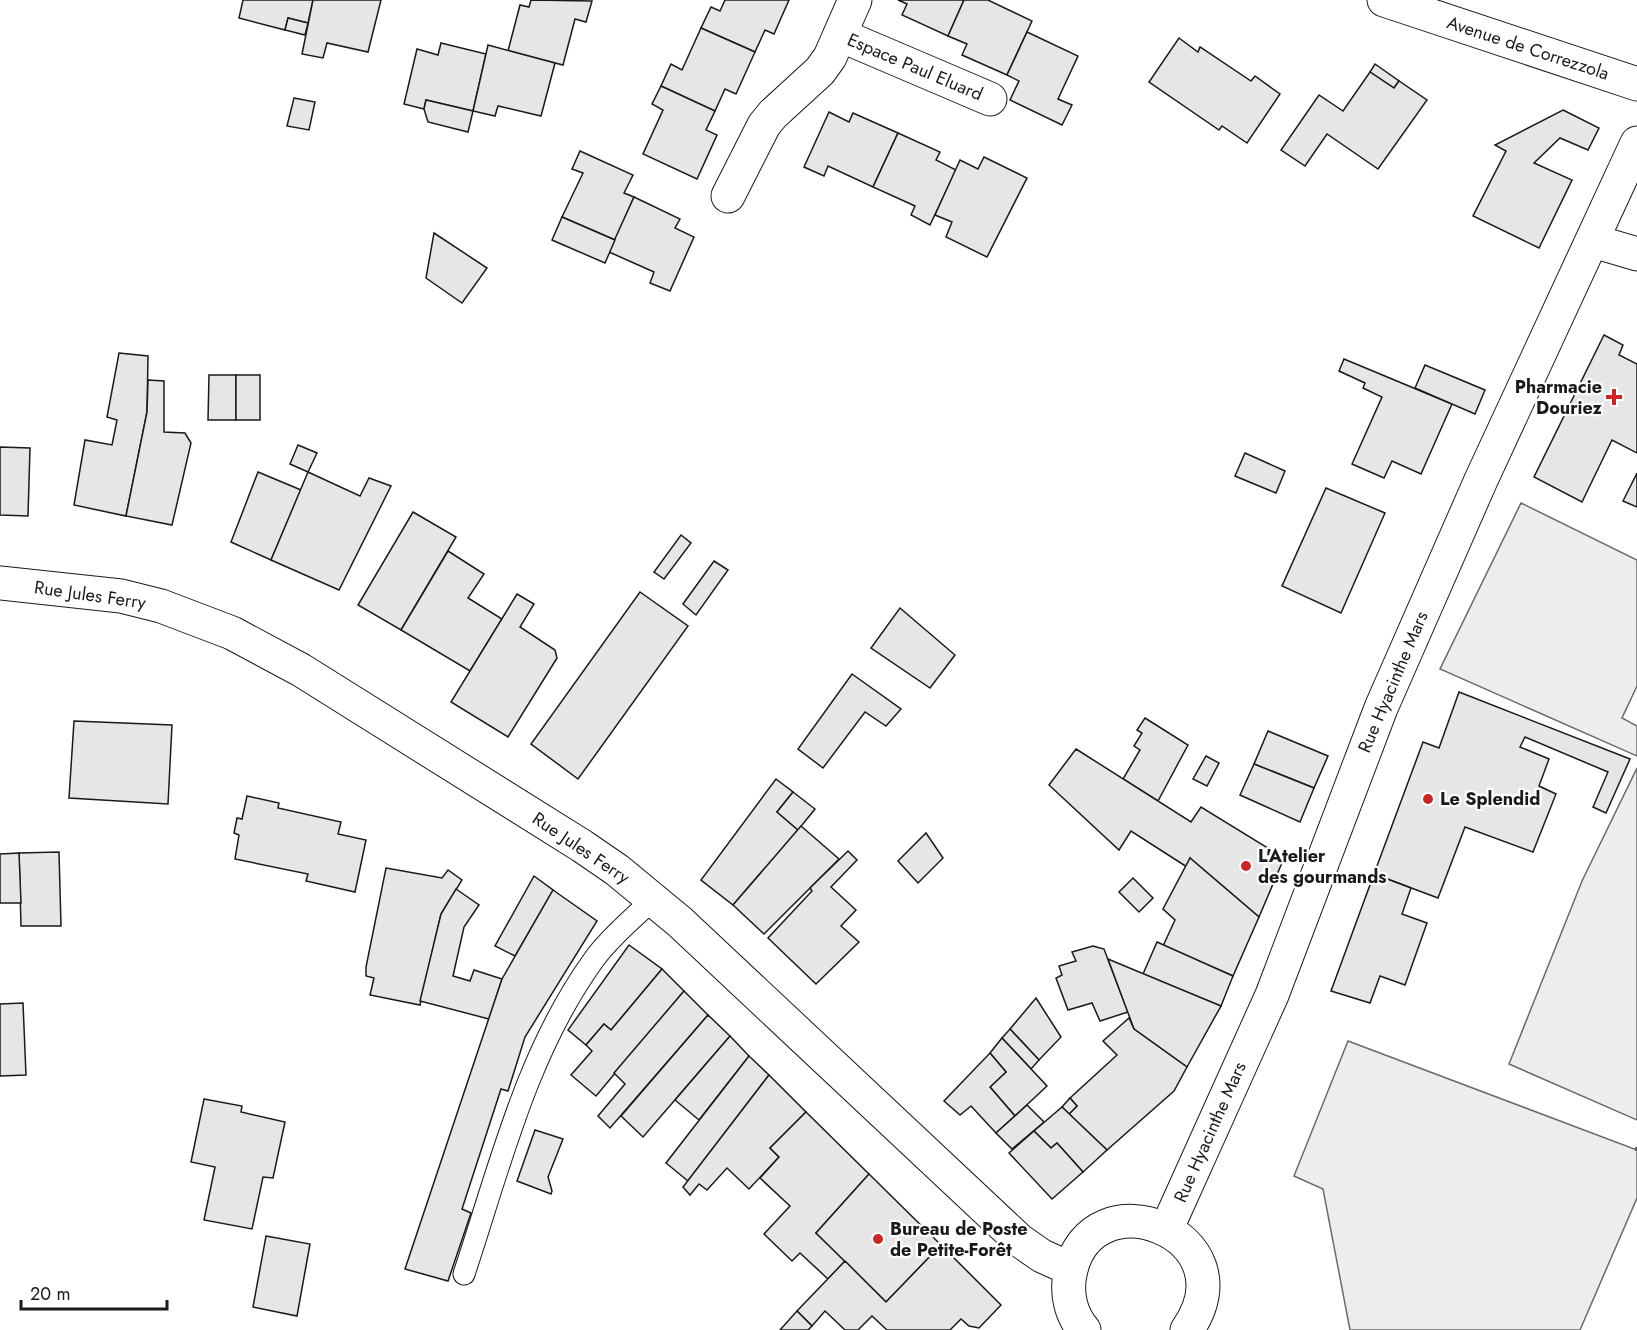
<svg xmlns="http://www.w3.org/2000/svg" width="1637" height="1330" font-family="Jost,sans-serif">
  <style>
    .built { fill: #ededed; stroke: #6a6a6a; stroke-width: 1.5 }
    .building { fill: #e6e6e6; stroke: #1a1a1a; stroke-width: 1.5 }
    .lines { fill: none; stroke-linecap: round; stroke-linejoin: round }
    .service-casing { stroke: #1a1a1a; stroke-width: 23 }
    .minor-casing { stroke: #1a1a1a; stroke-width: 35 }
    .tertiary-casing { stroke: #1a1a1a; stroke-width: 35 }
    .path { stroke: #5f5f5f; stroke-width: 4; stroke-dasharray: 4.5 3; stroke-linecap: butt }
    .service { stroke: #fff; stroke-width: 21 }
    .minor { stroke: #fff; stroke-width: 33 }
    .tertiary { stroke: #fff; stroke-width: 33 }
    .poi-dot { fill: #c62828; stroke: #fff; stroke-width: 2 }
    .labels { text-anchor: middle; stroke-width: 4.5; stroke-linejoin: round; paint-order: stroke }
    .street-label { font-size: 18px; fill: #1a1a1a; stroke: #fff }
    .poi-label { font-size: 18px; font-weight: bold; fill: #1a1a1a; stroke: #fff; text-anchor: start }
  </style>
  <rect width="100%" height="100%" fill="#fff"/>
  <g class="built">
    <path d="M 1521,503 L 1637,560 L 1637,686 L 1622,718 L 1637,726 L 1637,756 L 1440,669 Z"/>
    <path d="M 1637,768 L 1637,1120 L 1509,1064 L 1582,881 Z"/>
    <path d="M 1348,1041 L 1637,1150 L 1637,1198 L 1580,1330 L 1350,1330 L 1323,1189 L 1294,1176 Z"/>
  </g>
  <g class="building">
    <path d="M 243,0 L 313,0 L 308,23 L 288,18 L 285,30 L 239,18 Z"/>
    <path d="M 313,0 L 381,0 L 368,52 L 327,43 L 323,58 L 302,54 Z"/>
    <path d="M 531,0 L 592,1 L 586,22 L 575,19 L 563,65 L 508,51 L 520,5 L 529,7 Z"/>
    <path d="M 725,0 L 789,0 L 774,34 L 765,30 L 755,52 L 701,28 L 711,7 L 720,11 Z"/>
    <path d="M 898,0 L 964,0 L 948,36 L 902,15 L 907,4 Z"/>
    <path d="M 964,0 L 988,0 L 1032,21 L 1007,75 L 962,55 L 967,44 L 948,36 Z"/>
    <path d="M 288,18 L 308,23 L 305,35 L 285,30 Z"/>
    <path d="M 701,28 L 755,52 L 736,94 L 725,89 L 715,111 L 661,86 L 671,64 L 682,70 Z"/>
    <path d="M 1027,32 L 1078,56 L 1058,99 L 1072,105 L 1062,125 L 1010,100 L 1019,81 L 1007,75 Z"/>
    <path d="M 1179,38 L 1198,52 L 1200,47 L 1251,81 L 1255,76 L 1280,94 L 1247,143 L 1222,126 L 1219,130 L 1149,82 Z"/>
    <path d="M 441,43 L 486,54 L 473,111 L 426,100 L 424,109 L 404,104 L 417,49 L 438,55 Z"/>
    <path d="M 488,45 L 555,63 L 541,116 L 498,106 L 495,116 L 473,111 Z"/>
    <path d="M 1375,64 L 1399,81 L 1394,88 L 1370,72 Z"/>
    <path d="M 1370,72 L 1394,88 L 1399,81 L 1427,100 L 1378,169 L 1327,134 L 1305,166 L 1281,150 L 1319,95 L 1343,111 Z"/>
    <path d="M 661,86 L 715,111 L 706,130 L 717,135 L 697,179 L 643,154 L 663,110 L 652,104 Z"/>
    <path d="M 294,98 L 315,102 L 309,130 L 287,126 Z"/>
    <path d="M 426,100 L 473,111 L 468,132 L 428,122 L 424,109 Z"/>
    <path d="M 1563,110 L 1599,128 L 1588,150 L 1560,138 L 1534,163 L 1572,180 L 1539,248 L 1473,216 L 1506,151 L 1495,145 Z"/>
    <path d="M 829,112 L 849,122 L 853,113 L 898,133 L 873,187 L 828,166 L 824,176 L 804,167 Z"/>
    <path d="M 898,133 L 940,152 L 936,160 L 956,170 L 930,225 L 911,215 L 915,206 L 873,187 Z"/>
    <path d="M 580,151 L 633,175 L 624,193 L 634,197 L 615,240 L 562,217 L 583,173 L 572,169 Z"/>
    <path d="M 984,157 L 1027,178 L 987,257 L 946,237 L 952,222 L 935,215 L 960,160 L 978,169 Z"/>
    <path d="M 634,197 L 680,219 L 675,228 L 694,237 L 670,291 L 650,283 L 654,272 L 609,252 Z"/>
    <path d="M 562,217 L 615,240 L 605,263 L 552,240 Z"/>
    <path d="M 434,233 L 487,268 L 462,303 L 426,278 Z"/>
    <path d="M 1604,335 L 1623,345 L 1619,355 L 1637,364 L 1637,453 L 1612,440 L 1582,502 L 1534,477 Z"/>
    <path d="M 119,353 L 148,356 L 147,412 L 126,516 L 74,505 L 85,440 L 112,445 L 117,420 L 107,417 Z"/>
    <path d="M 1344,359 L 1452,404 L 1421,474 L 1392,461 L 1384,478 L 1352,464 L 1382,397 L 1363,388 L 1365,383 L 1339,371 Z"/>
    <path d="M 1425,365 L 1485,390 L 1475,414 L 1415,388 Z"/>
    <path d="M 209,375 L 236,375 L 236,420 L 208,420 Z"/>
    <rect x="236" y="375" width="24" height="45"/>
    <path d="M 148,380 L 164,381 L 164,432 L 185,433 L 191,443 L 172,525 L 126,516 L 147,412 Z"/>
    <path d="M 298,445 L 317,453 L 308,472 L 290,464 Z"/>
    <path d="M 0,447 L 30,448 L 28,516 L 0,515 Z"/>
    <path d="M 1245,453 L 1285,471 L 1276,493 L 1235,476 Z"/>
    <path d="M 258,472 L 301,490 L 271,560 L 231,542 Z"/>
    <path d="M 308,472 L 360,496 L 369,478 L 391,486 L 339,590 L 271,560 Z"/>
    <path d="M 1637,473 L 1637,507 L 1623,501 Z"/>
    <path d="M 1326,488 L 1385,513 L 1341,613 L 1282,586 Z"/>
    <path d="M 413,512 L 456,537 L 401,630 L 358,605 Z"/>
    <path d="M 681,535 L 691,543 L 664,579 L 654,572 Z"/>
    <path d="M 448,551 L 484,574 L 468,598 L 502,619 L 470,671 L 401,630 Z"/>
    <path d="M 714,561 L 728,570 L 696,615 L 683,604 Z"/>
    <path d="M 640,592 L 688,626 L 578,779 L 531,744 Z"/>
    <path d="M 517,594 L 534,604 L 520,627 L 555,650 L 557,658 L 508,737 L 451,702 Z"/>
    <path d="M 900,608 L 955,655 L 930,688 L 871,648 Z"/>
    <path d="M 852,674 L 901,709 L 886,726 L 865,712 L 823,768 L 798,749 Z"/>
    <path d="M 1459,692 L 1630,759 L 1606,813 L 1593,807 L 1608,772 L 1525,737 L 1520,747 L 1549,759 L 1539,786 L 1556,794 L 1533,852 L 1465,827 L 1438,898 L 1374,874 L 1423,742 L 1439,748 Z"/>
    <path d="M 1145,718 L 1188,745 L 1158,801 L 1123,779 L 1140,750 L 1134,746 L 1142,733 L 1137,730 Z"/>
    <path d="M 74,721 L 172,725 L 168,804 L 69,798 Z"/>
    <path d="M 1268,731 L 1328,756 L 1314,788 L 1254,764 Z"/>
    <path d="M 1076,749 L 1191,822 L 1201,807 L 1284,858 L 1259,917 L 1190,858 L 1187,867 L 1131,831 L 1119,850 L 1049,785 Z"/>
    <path d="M 1206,756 L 1219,763 L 1207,786 L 1193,779 Z"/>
    <path d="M 1254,764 L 1314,788 L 1300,822 L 1240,795 Z"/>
    <path d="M 776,779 L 793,792 L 777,812 L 798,830 L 733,905 L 701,880 Z"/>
    <path d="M 793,792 L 815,809 L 798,830 L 777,812 Z"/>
    <path d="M 247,796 L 279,803 L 278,808 L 341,822 L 338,834 L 366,840 L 355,892 L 306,881 L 308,874 L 235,859 L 239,835 L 234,833 L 237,818 L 242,819 Z"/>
    <path d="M 801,826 L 839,859 L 764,934 L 733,905 Z"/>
    <path d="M 926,833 L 943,858 L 918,883 L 898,861 Z"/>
    <path d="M 848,851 L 857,860 L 831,887 L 856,910 L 841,926 L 859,942 L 816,984 L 768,938 L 812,891 L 810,888 Z"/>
    <path d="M 59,852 L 61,926 L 21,926 L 19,853 Z"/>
    <path d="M 19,853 L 21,903 L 0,903 L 0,854 Z"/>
    <path d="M 1190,858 L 1259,917 L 1233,976 L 1163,946 L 1175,920 L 1163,909 Z"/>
    <path d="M 386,868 L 442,878 L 448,870 L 462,880 L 441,914 L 420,1005 L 370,995 L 374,978 L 366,976 L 366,967 Z"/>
    <path d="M 1374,874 L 1411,888 L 1402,914 L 1427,923 L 1405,985 L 1380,976 L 1370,1003 L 1331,991 Z"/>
    <path d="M 534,876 L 553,890 L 515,956 L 495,946 Z"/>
    <path d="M 1133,878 L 1153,898 L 1139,912 L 1119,892 Z"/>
    <path d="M 456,889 L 479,905 L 464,927 L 453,976 L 470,981 L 474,970 L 502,979 L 489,1019 L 420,1001 L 441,914 Z"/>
    <path d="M 553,890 L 597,921 L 525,1037 L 508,1091 L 501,1089 L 462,1209 L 471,1213 L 448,1281 L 405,1269 L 502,979 Z"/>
    <path d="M 1157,942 L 1233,976 L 1221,1006 L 1143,974 Z"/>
    <path d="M 629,945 L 662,969 L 611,1030 L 604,1024 L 586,1045 L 568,1030 Z"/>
    <path d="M 1093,946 L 1104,949 L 1128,1012 L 1100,1021 L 1092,1003 L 1068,1010 L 1056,978 L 1062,975 L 1059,966 L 1076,961 L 1072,952 Z"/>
    <path d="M 1108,959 L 1221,1006 L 1187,1067 L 1134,1029 Z"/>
    <path d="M 662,969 L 684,991 L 596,1096 L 571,1075 L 592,1051 L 586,1045 L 604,1024 L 611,1030 Z"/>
    <path d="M 684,991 L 708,1015 L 610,1128 L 598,1116 L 625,1084 L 614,1073 Z"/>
    <path d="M 1036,998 L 1061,1037 L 1039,1060 L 1010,1029 Z"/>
    <path d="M 23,1003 L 26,1075 L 0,1076 L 0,1004 Z"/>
    <path d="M 708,1015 L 730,1036 L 643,1137 L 621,1116 Z"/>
    <path d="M 1129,1018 L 1134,1029 L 1187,1067 L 1174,1091 L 1107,1150 L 1069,1114 L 1077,1106 L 1070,1098 L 1117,1055 L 1103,1041 Z"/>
    <path d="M 1010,1029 L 1039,1060 L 1031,1069 L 1002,1038 Z"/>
    <path d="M 730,1036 L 749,1056 L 699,1120 L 675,1100 Z"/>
    <path d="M 1002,1038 L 1047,1086 L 1015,1116 L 990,1087 L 1006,1072 L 990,1053 Z"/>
    <path d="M 990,1053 L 1006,1072 L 990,1087 L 1015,1116 L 996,1133 L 971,1106 L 960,1115 L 944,1101 Z"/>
    <path d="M 749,1056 L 769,1075 L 688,1181 L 666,1163 Z"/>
    <path d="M 769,1075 L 806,1112 L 770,1148 L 779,1157 L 749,1189 L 727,1168 L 707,1190 L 699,1184 L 690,1195 L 683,1187 Z"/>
    <path d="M 1070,1098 L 1077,1106 L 1069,1114 L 1062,1107 Z"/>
    <path d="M 204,1099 L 242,1106 L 241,1112 L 285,1122 L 273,1178 L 263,1177 L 252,1229 L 204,1220 L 215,1167 L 191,1162 Z"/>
    <path d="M 1027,1105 L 1044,1122 L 1012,1149 L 996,1133 Z"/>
    <path d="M 1062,1107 L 1107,1150 L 1083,1172 L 1057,1143 L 1051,1148 L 1034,1131 Z"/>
    <path d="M 806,1112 L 869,1174 L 816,1233 L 845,1261 L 828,1279 L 800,1253 L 792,1261 L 764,1234 L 790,1206 L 760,1178 L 779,1157 L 770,1148 Z"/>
    <path d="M 535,1130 L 563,1139 L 548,1177 L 552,1191 L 551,1194 L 517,1181 Z"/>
    <path d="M 1034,1131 L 1051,1148 L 1057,1143 L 1083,1172 L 1052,1199 L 1009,1153 Z"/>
    <path d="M 869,1174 L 941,1245 L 886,1302 L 816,1233 Z"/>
    <path d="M 266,1236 L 310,1244 L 297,1316 L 253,1307 Z"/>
    <path d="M 941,1245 L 1001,1305 L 979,1328 L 969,1326 L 961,1319 L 950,1330 L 887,1330 L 872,1316 L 858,1330 L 845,1330 L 825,1311 L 812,1326 L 797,1311 L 845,1261 L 886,1302 Z"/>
    <path d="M 797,1311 L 812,1326 L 808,1330 L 780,1330 Z"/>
  </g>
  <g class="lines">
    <g class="service-casing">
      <path id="service" d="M 464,1274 C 500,1166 527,1051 595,958 C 611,936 634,918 653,899"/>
    </g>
    <g class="minor-casing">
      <g id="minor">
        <path d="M 1384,0 L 1637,84"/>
        <path d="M 840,35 L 990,99"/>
        <path d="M 728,196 L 764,125 L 773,114 L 820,71 L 830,57 L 855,0"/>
        <path d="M 1593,241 L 1637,254"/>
        <path d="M 0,583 L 121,596 L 161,606 L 232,633 L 301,670 L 582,846 L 617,870 L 680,922 L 1019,1240 L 1042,1256 L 1071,1269"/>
        <path d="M 1167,1228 L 1272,995 L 1381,708 L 1481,480 L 1637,143"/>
      </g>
    </g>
    <g class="tertiary-casing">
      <path id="tertiary" d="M 1084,1330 C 1071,1315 1066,1294 1070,1274 C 1090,1171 1254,1235 1187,1330"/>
    </g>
    <path class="path" d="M 1635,1149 L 1637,1149"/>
    <use href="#service" class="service"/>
    <use href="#minor" class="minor"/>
    <use href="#tertiary" class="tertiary"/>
  </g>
  <g class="poi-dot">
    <path d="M1611 388h6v6h6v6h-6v6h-6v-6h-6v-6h6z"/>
    <circle cx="1428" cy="799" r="6"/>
    <circle cx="1246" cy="866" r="6"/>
    <circle cx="878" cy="1239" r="6"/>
  </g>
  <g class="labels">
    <g class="street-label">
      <text transform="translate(1528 48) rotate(18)" y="6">Avenue de Correzzola</text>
      <text transform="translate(915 67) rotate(23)" y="6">Espace Paul Eluard</text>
      <text transform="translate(90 595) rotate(8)" y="6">Rue Jules Ferry</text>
      <text transform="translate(1393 682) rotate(-67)" y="6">Rue Hyacinthe Mars</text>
      <text transform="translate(581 848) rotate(34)" y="6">Rue Jules Ferry</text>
      <text transform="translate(1210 1132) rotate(-66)" y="6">Rue Hyacinthe Mars</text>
    </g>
    <g class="poi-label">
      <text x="1602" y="393" text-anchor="end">Pharmacie<tspan x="1602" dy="21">Douriez</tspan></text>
      <text x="1440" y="805">Le Splendid</text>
      <text x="1258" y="862">L'Atelier<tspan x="1258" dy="21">des gourmands</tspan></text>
      <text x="890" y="1235">Bureau de Poste<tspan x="890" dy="21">de Petite-Forêt</tspan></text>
    </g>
  </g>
  <path d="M21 1300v9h146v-9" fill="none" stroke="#1a1a1a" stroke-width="3"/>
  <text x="30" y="1300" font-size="18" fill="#1a1a1a" stroke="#ffffff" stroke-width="4.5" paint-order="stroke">20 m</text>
</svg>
